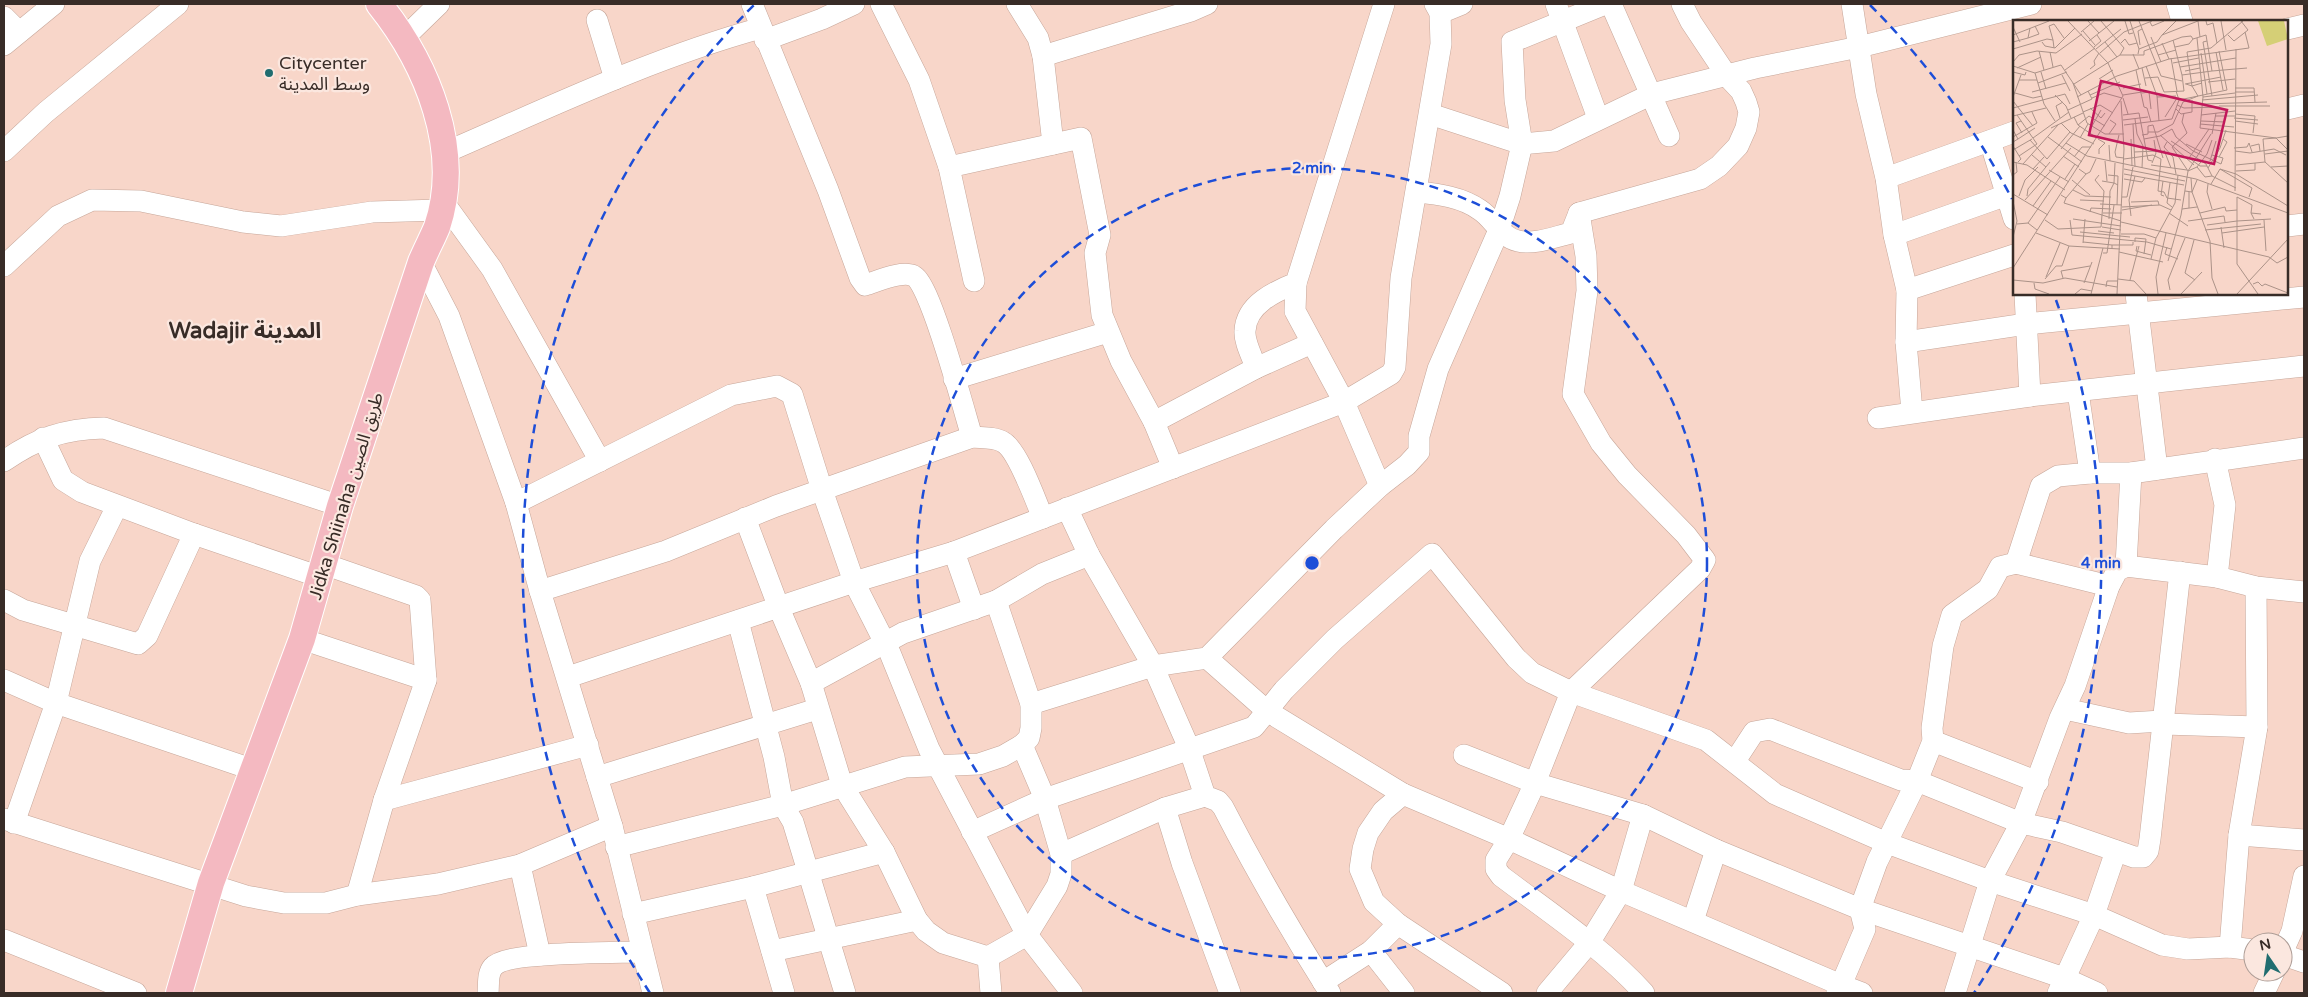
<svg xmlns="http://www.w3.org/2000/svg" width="2308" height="997" font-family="'Varela Round','Noto Sans Arabic',sans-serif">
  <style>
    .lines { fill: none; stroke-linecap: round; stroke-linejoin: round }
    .minor-casing { stroke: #c6a699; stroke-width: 22 }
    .major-casing { stroke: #fff; stroke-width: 28 }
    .minor { stroke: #fff; stroke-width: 21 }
    .major { stroke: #f4b9c1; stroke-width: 26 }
    .ring { fill: none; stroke: #1d4ed8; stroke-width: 2.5; stroke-dasharray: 9 6 }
    .poi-dot { fill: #216d70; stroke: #fbe7df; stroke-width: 2 }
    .labels { text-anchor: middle; stroke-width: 4.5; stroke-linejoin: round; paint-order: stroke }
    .poi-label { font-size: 18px; fill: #382c27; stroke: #fbe7df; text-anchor: start }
    .street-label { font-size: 18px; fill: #382c27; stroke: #fbe7df }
    .district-label { font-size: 22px; font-weight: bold; fill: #382c27; stroke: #fbe7df }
    .inset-road { fill: none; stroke: #ab9288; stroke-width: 1 }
    .view { fill: #c2185b; fill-opacity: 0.15; stroke: #c2185b; stroke-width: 2.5 }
    .inset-edge { fill: none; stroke: #382c27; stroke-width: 2.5 }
    .centre { fill: #1d4ed8; stroke: #fbe7df; stroke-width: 2.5 }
    .ring-label { font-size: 15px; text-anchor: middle; font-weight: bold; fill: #1d4ed8; stroke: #fbe7df; stroke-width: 4.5; stroke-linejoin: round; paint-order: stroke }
  </style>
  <rect width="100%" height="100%" fill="#f8d6c9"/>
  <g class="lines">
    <g class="minor-casing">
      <g id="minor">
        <path d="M 752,4 L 828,190 L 860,278 L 865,285 C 878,281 902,270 914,276 C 930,283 965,414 972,437"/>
        <path d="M 881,4 L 919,80 L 949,167 L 974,281"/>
        <path d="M 1017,4 L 1038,38 L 1043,56 L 1053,144"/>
        <path d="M 1556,4 L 1598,118"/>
        <path d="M 1611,4 L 1669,136"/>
        <path d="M 1852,4 L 1866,94 L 1886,178 L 1894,235 L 1907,290 L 1906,342 L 1912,412"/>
        <path d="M 2177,4 L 2182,21"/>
        <path d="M 1440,13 L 1462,4"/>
        <path d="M 4,17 L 19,32"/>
        <path d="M 597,20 L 615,79"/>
        <path d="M 2287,29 L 2304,25"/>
        <path d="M 404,38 L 439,4"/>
        <path d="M 765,40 L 822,19 L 854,4"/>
        <path d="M 4,45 L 54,4"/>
        <path d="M 1043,56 L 1191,11 L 1207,4"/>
        <path d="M 2287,109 L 2304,105"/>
        <path d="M 1430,114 L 1522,144 L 1554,141 L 1652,94 L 1755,68 L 1859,47 L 2031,4"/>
        <path d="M 1990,141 L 2014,219"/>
        <path d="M 4,151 L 46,112 L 178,4"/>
        <path d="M 444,153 C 548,108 652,58 761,28"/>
        <path d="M 949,167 L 1081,138 L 1100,235 L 1095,253 L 1102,315 L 1121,361 L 1154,422 L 1173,468"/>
        <path d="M 1886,178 L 2014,132"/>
        <path d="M 1417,192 C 1438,194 1462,197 1480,210 C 1494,219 1500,237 1518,241 C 1535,245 1554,237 1571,233 L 1579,213 L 1700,179 L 1719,166 L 1738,146 L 1746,128 L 1749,112 L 1746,102 L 1741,91 L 1727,76 L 1691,22 L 1682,4"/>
        <path d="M 442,200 L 492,269 L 600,461"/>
        <path d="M 1579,213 L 1586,256 L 1587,291 L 1573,394 L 1601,443 L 1627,475 L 1686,535 L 1705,560 L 1700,569 L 1571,692 L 1535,783 L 1509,839 L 1496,860 L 1496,869 L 1501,876 C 1550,913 1603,948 1644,993"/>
        <path d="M 2287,226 L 2304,224"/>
        <path d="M 1894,235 L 2007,195 L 2014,195"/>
        <path d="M 421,262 L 449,316 L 516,503 L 540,591 L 612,826 L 653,993"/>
        <path d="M 4,266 L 58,216 L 92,200 L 141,201 L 243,222 L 281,226 L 372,212 L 440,210"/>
        <path d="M 1296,283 L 1295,311 L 1344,402 L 1380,486"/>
        <path d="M 1907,290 L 2014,255"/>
        <path d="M 2025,294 L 2030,396"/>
        <path d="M 2136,294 L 2157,469"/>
        <path d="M 1906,342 L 2026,324 L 2304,297"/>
        <path d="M 1256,368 C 1253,358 1244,342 1245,331 C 1246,304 1276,291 1296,283 L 1384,4"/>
        <path d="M 954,379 L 1108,332"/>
        <path d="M 1878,418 L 2030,396 L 2304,366"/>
        <path d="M 1154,422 L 1256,368 L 1312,343"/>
        <path d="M 43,438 L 63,480 L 82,492 L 194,534 L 320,577"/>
        <path d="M 2215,459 L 2225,505 L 2217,577"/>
        <path d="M 4,461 C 37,438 64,429 104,428 L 340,506"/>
        <path d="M 2090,473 L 2131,473 L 2304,448"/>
        <path d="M 516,503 L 731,395 L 777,386 L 792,394 L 822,490 L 854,582 L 890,653 L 929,749 L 1027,935 L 1072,993"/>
        <path d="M 1067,508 L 1089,555 L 1153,666 L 1189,748 L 1205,796 L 1218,801 L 1223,807 C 1256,871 1292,933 1330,993"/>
        <path d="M 745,518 L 779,608 L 811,683 L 842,785 L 884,852 L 917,920 L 926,931 L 943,943 L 988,957 L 991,993"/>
        <path d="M 954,552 L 974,609"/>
        <path d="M 2016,563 L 2109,586"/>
        <path d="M 324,564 L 416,596 L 420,600 L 426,680"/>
        <path d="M 2126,566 L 2131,473"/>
        <path d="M 540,591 L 666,551 L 776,506 L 972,437 C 982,438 995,437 1003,442 C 1018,450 1036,502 1043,518"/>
        <path d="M 4,600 L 23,610 L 138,644 L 147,636 L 194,534"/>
        <path d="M 738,621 L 774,757 L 783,805 L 793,822 L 845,993"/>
        <path d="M 302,639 L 426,680 L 384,800 L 357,895"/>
        <path d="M 1207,658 L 1267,711 L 1403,794 L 1509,839 L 1621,891 L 1841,985 L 1837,993"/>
        <path d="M 568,677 L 854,582 L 954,552 L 1344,402 L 1391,374 L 1395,367 L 1401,278 L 1441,44 L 1440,13 L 1435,4"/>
        <path d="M 4,680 L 56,703 L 254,770"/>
        <path d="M 811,683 L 903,633 L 996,601"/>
        <path d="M 1031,704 L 1153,666 L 1207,658 L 1334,529 L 1380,486 L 1407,465 L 1419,452 L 1419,436 L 1438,369 L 1499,230 L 1510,196 L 1522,144 L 1515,100 L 1512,42 L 1605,4"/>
        <path d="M 2065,709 L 2129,723 L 2162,721 L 2164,724 L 2257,727"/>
        <path d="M 1933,741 L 2038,782"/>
        <path d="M 1464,755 L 1535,783 L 1643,815 L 1716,850 L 1860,909 L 2064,978 L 2097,993"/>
        <path d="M 1735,761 L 1754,732 L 1770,729 L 1901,780 L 1917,781 L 2021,823 L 2062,832 L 2134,857 L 2143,857 L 2148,851 L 2150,839 L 2180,572"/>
        <path d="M 597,777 L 817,709"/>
        <path d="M 1403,794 L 1383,811 L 1368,833 L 1363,849 L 1360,869 L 1374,902 L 1398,924 L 1502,993"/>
        <path d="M 384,800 L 588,745"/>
        <path d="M 1165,808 L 1182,863 L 1230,993"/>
        <path d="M 4,819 L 246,896 L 284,903 L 326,903 L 357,895 L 438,884 L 520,865 L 612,826"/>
        <path d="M 14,823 L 56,703 L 90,561 L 117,506"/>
        <path d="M 972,832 L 1045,799 L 1254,727 L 1284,690 L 1335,639 L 1432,554 L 1516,658 L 1532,673 L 1571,692 L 1706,740 L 1775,794 L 1887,843 L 1990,881 L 2094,915 L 2162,945 L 2188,949 L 2230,947 L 2253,950"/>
        <path d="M 2239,835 L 2304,840"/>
        <path d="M 616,847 L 783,805 L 905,767 L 979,764 L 1003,756 L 1022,745 L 1029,738 L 1031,728 L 1031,704 L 996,601 L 1042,574 L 1089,555"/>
        <path d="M 1061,854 L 1165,808 L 1205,796"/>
        <path d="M 520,865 L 540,955"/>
        <path d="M 753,887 L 784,993"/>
        <path d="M 633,914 L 753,887 L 884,852"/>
        <path d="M 1693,921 L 1716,850"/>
        <path d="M 4,940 L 136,993"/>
        <path d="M 2230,947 L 2239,835 L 2257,727 L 2256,587"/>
        <path d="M 772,951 L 917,920"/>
        <path d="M 1371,951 L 1404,993"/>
        <path d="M 2283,951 L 2292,931 L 2304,876"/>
        <path d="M 2283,955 L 2304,962"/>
        <path d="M 988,957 L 1027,935 L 1057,886 L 1061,874 L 1061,854 L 1045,799 L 1022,745"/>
        <path d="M 1323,982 L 1371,951 L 1398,924"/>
        <path d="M 488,993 C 489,985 487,974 493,967 C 506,951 618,953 642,952"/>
        <path d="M 1547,993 L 1589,943 L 1621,891 L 1643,815"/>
        <path d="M 1862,993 L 1841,985 L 1865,929 L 1860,909 L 1877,862 L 1917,781 L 1933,741 L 1932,728 L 1943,646 L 1952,615 L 1988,589 L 2000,567 L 2016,563 L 2041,486 L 2058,476 L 2090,473 L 2078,392"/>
        <path d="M 1955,993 L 1990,881 L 2021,823 L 2060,718 L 2075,686 L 2109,586 L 2117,571 L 2126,566 L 2217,577 L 2256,587 L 2304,592"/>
        <path d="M 2058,993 L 2094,915 L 2116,851"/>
        <path d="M 2264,993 L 2274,972"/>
      </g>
    </g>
    <g class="major-casing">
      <path id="major" d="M 179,993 L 211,883 L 302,639 L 340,506 L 421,262 C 426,250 432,239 437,227 C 463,150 427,64 379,4"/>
    </g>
    <use href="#minor" class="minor"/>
    <use href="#major" class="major"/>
  </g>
  <g class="ring">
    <circle cx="1312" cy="563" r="395"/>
    <path d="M650 993A789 789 0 0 1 754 5M1870 5A789 789 0 0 1 2012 199M2056 300A789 789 0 0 1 1974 993"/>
  </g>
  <circle class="poi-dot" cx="269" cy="73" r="5"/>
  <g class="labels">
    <g class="poi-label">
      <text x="279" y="69">Citycenter<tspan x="279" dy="21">وسط المدينة</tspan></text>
    </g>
    <g class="street-label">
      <text transform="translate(346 496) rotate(-73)" y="6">Jidka Shiinaha طريق الصين</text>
    </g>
    <g class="district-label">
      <text x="245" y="338">Wadajir المدينة</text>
    </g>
  </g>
  <g transform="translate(2013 20)">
    <rect width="275" height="275" fill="#f8d6c9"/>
    <path d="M 245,1 L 271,1 L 275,19 L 254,26 Z" fill="#d5cf76"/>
    <path class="inset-road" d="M 75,1 L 86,13M 88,1 L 111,28 L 107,35M 112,1 L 116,14 L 120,13M 117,1 L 126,29M 126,1 L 148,56M 185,1 L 187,17M 193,1 L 194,5 L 200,3 L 204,23M 208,1 L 213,30M 137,2 L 139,6 L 151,1M 0,7 L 7,22M 70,11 L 82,25M 68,12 L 81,1M 0,15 L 36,1M 149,15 L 163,1M 215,15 L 221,21 L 235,10 L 228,1M 138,17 L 148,42M 15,18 L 26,14 L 22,6M 184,18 L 190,77 L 187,108M 40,20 L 36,6 L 41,4 L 51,18M 160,20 L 169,55M 76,21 L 101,1M 194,21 L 190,22 L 199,76M 0,22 L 15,18 L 17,8M 29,22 L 32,26 L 42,28 L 62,8M 92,22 L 104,37M 108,23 L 112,19 L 116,25 L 124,23M 149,23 L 156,39M 127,25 L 125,11 L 129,9M 81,27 L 88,21 L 84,15M 162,27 L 176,24 L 180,19M 0,29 L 34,19 L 40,20 L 41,28M 83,29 L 108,9M 26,31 L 31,50M 37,32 L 40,47M 203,32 L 210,70M 87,33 L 111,12 L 139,1M 188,33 L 194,74M 120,34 L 126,49M 125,34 L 126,29 L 144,22 L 149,15 L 185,1M 131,35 L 131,31 L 169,17 L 178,16 L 180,19 L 193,15 L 199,51 L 169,55 L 171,71 L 151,72 L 145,57 L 132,58M 145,35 L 163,30M 158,38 L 164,71M 0,42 L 6,35 L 24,31 L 43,33 L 69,14M 160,43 L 186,38M 0,46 L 22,53 L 48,45 L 68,75M 133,46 L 144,76 L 146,101M 167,47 L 223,38M 4,48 L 28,37M 129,48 L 133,66M 77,49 L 82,45 L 81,41 L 86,33M 52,50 L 82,28M 123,50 L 131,87 L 134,88 L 138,102M 172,51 L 187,48M 199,51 L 234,48M 0,52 L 12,55 L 13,52M 28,52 L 33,69M 22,53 L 31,84 L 42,101M 49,55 L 57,71M 148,56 L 169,61M 86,59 L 100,50M 6,60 L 24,60M 195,62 L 222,59M 25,63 L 54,52M 60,63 L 74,103 L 92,114 L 111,114M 61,64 L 107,35 L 131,35M 172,64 L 208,57M 173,64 L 179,66 L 189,63M 110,68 L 128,64M 222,68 L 241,68 L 242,82M 19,72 L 53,63M 222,72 L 241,72M 2,73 L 20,78 L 29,76M 129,73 L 136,72 L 138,89M 42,75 L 53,86 L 58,98M 77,75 L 107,62M 110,75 L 129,72M 0,77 L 8,55M 64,77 L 104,56 L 156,39 L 236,28 L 232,12M 144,77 L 163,76M 190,77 L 222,73M 79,78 L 91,73 L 109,78M 110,78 L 115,94M 166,80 L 214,70 L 206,31M 189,80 L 245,75M 0,81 L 20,106M 189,84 L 254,82M 164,85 L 171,88 L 206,87M 206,86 L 257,86M 0,88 L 52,74 L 57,84M 77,88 L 88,98 L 92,93M 163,89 L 168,94 L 179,92 L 179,80M 55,90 L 79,79 L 75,71M 70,92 L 87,85 L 100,93M 171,93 L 169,102 L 174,113 L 159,127 L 175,151 L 184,147 L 194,134 L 199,120M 222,94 L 242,96 L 240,113M 4,95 L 24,124 L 6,136M 110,95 L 126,93 L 135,140 L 139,141M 188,95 L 222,91M 0,96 L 33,88M 202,96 L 222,96M 61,97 L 65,105 L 84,118M 152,97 L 164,78M 47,98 L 43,86 L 50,82M 221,98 L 245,100M 122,99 L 124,114 L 130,126 L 129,148M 110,100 L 135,97M 8,101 L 3,103 L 9,113M 188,101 L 212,102M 222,101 L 245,104M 48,103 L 58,113 L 81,124M 120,104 L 122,147M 187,104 L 221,107M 65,105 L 76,96 L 92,106M 111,105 L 159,99 L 166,80 L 163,71M 140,105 L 150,138M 79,106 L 88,90M 38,108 L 70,93M 187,108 L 263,118 L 275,116M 0,110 L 5,119 L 0,122M 135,112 L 145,112 L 160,104 L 170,82 L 185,76 L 179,66 L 174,32 L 198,28 L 230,1M 96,114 L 103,104 L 97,100M 199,114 L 203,93M 106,115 L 102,132 L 103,137 L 111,138M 129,115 L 135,114 L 135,106 L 140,105M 147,115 L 181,145M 0,117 L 24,103 L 19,92M 35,117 L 69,142M 20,118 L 56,92M 67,118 L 75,104M 5,119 L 22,108M 85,119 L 92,123 L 86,129 L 86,134M 118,119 L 119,146M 131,119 L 147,116 L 159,109 L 163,117 L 180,131 L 208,144 L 210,138 L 199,135M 17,120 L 34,139M 158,121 L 193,144 L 199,156 L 223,168M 154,122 L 151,127 L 160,137 L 163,154M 53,123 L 74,136M 173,124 L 189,132M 96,125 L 97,141M 0,126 L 8,139 L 5,142M 238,126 L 246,124 L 247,131M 221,128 L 234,127 L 236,123 L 239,132M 48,129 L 67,106M 0,130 L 19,119M 151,130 L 158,148M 222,131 L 237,133 L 261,129 L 273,135M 121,132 L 143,131M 252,134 L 275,131M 19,135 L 33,147M 50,136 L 66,147M 74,136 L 183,159 L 275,193M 61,137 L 69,127 L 78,127M 206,137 L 214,122 L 210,119M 34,139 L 57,112M 111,139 L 140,135 L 148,139 L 145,171 L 151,172 L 154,178 L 168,180M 92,141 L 94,161M 197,141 L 203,121M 0,142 L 14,145 L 52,170M 252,142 L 275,163M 139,143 L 143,133 L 141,120M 10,144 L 45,105M 138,145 L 174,150M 223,145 L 252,142 L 250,119 L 263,118 L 275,130M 194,146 L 187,146 L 176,138 L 196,109M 184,147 L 192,157 L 199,156M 258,147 L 275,146M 195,148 L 207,128 L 213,110M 20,149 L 31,137M 66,149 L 73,154 L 77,152 L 83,139M 111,149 L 172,161M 207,149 L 223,154 L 275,186M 36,150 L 56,162M 223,151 L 242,150 L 242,143M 111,154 L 171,165M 0,155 L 4,152 L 3,142M 95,155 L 105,156 L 104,185M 178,158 L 179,172 L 197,221 L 199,258 L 205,274M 52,159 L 62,144M 111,159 L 129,162 L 132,158M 59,160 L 77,175M 89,161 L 101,163 L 102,143M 150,161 L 148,175 L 151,176M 157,163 L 154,183 L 159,187M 195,164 L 194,172 L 199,189M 198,164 L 207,149 L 239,168 L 236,177M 60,170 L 72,176 L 98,177M 172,171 L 179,172 L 184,160M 222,171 L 223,29M 176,172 L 176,188M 0,174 L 35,195M 48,175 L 53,178 L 51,183 L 108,201M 6,176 L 12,160 L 25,147M 14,176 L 15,169 L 37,142M 109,177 L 114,177 L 120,147M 53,178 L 73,154M 12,180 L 58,128M 67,180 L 91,181M 0,181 L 4,201 L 0,217M 118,182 L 145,181 L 146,185M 87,184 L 109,185M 20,186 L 38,161M 109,187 L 147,185 L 158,190M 169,189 L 184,187M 109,190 L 139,185M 77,192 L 78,188 L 98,189M 90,193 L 109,193M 156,193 L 175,206M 187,193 L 212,187 L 213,191 L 224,190M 238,193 L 239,185 L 224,177 L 224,244 L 245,274M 118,196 L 116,180 L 122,156M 60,199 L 108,206M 96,199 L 97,171 L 101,163 L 105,165M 241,199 L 238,193 L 248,194M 32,200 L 45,209 L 88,207 L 91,171 L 82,160 L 86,155M 57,200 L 59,215 L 134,222 L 158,229M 251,200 L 253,231M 175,201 L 211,196 L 212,202M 224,201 L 258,199M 108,202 L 256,237 L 264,243 L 275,237M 15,203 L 47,157M 4,204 L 15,203 L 24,210M 194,205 L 224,201M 89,207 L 108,210M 208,207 L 211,228M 192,210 L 248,204M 85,211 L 101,213M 67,212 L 117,217M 23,213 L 56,226 L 107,229M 209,213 L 251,207M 108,214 L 131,214 L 143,218M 181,220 L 172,253 L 182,260M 70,222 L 99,225 L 99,229M 122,222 L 122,218 L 133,219 L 131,234M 70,223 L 72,199M 99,225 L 120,225 L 120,222M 124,226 L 123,231 L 138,235M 154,227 L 152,234 L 165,239M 106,232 L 150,242M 90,233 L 94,233 L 101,185M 138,239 L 143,218 L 162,183 L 165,155M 155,241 L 168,195 L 175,151 L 198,114M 0,248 L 110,76 L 95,43 L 55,1M 33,257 L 47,223M 50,258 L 48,251 L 77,246M 32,259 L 43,246 L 49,246 L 56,226M 105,259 L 121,261 L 133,274M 0,260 L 30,263 L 52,258 L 104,267M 117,260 L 126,226M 21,263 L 22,269 L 36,274M 71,263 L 79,242M 240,264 L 245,262 L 249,266 L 252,264 L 275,273M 93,267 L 94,261 L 105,261M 157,270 L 155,260 L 172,218M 62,274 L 68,269 L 79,271M 78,274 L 90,228M 104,274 L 111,129 L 108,81M 145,274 L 143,257 L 153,213M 168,274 L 189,252M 224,274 L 275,219"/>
    <path class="view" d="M 88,61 L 214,90 L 201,144 L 76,115 Z"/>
    <rect width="275" height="275" class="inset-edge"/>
  </g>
  <circle cx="1312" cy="563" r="8" class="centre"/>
  <g class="ring-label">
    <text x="1312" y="173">2 min</text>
    <text x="2101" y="568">4 min</text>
  </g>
  <rect width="2308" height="997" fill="none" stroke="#382c27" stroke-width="10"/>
  <g transform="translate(2268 957) rotate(347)"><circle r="24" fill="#fbe7df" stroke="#ad9c95"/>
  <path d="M0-4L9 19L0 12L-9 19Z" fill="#216d70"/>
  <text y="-8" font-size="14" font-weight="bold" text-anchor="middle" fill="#382c27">N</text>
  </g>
</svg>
